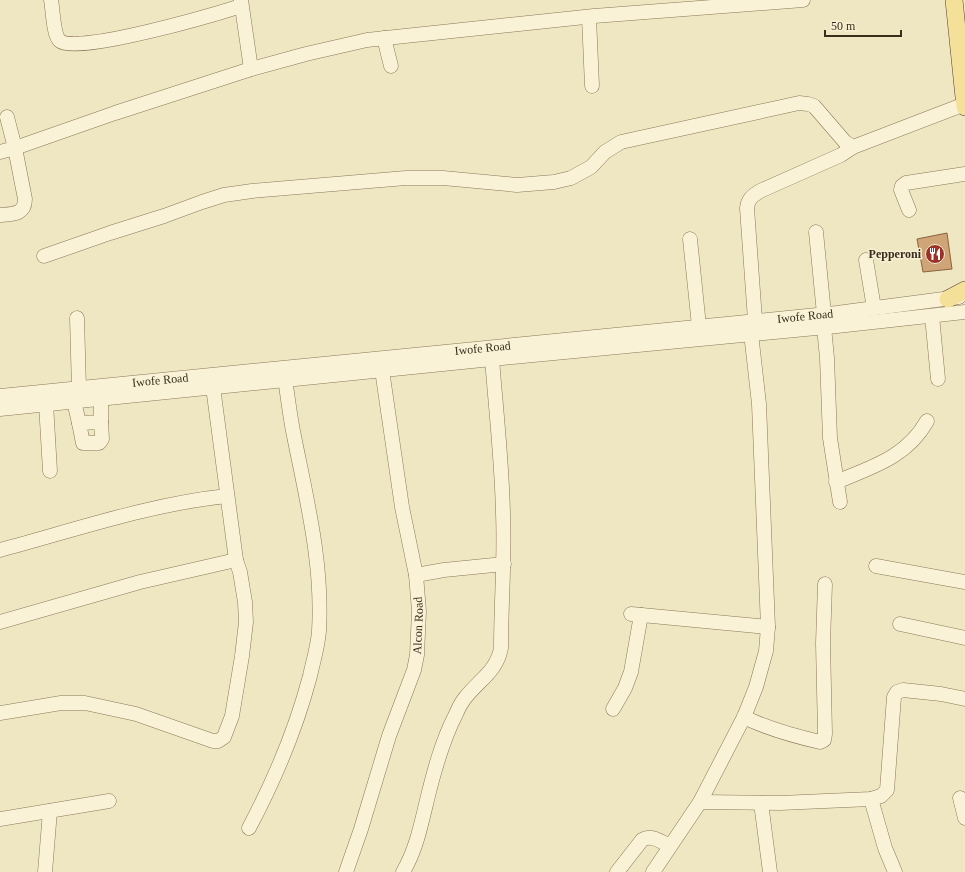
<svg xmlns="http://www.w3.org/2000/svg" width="965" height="872" font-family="'Times New Roman',serif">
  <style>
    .building { fill: #cfa477; stroke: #8a633e }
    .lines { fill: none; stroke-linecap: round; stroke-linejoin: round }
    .minor-casing { stroke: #8a7859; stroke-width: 15 }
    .major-casing { stroke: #58452d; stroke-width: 18 }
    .minor { stroke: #faf2d6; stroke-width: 14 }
    .major { stroke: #f4e099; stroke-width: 17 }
    .labels { text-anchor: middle; stroke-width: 3; stroke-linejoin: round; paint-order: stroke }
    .poi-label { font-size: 12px; font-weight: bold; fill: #392e1d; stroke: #f7efd2; text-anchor: end }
    .street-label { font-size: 12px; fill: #392e1d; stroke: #f7efd2 }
  </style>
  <rect width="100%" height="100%" fill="#efe6c2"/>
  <path class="building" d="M 947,233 L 952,269 L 923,272 L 917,239 Z"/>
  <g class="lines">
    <g class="minor-casing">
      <g id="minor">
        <path d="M 51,0 C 53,9 53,35 60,41 C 77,55 216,14 241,6"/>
        <path d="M 241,0 L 251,69"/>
        <path d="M 589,17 L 592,86"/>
        <path d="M 384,38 L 391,66"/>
        <path d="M 0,152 L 15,148 L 115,113 L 251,69 L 306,54 L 367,40 L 594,16 L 803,0"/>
        <path d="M 909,210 L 901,190 L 902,186 L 906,183 L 965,174"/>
        <path d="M 0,215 C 12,214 25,215 25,199 L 15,148 L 7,117"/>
        <path d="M 816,232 L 824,314"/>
        <path d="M 690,239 L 699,326"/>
        <path d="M 44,256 L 110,233 L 164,216 L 202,202 L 224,195 L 252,191 L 406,178 L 443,178 L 517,185 L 554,182 L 571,178 L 591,167 L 605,152 L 621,142 L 781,107 L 799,103 L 808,104 L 814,106 L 845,142 L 853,147"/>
        <path d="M 866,260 L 874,308"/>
        <path d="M 932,316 L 938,379"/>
        <path d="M 77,318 L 79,389"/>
        <path d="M 755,320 L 747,208 C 748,199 752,196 760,191 L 841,155 L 853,147 L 965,104"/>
        <path d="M 824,327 L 827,358 L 830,438 L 840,502"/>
        <path id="s1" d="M 0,396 L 837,313 L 959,297"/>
        <path d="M 74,401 L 79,423 L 101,422 L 101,398"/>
        <path d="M 46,404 L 50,471"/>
        <path d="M 0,409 L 492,359 L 837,326 L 965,312"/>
        <path d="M 79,423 L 83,443 L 99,443 L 102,439 L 101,422"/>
        <path d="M 836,482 C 872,467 907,457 927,421"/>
        <path d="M 0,550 C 75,530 150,504 227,496"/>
        <path d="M 876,566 L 965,582"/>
        <path d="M 416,575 L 444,570 L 504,564"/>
        <path d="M 631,614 L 768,627"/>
        <path d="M 0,622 L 140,582 L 236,560"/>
        <path d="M 900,624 L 965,638"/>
        <path d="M 613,709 L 625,688 L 631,672 L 641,615"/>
        <path d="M 0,713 L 61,703 L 85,703 L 136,714 L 213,741 L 218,741 L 224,737 L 232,716 L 242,656 L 246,622 L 245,602 L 240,572 L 236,560 L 213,387"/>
        <path d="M 744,717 C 768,729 794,736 820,742 L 824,740 L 825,734 L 823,643 L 825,584"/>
        <path d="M 960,798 L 965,818"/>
        <path d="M 871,799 L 885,848 L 895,872"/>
        <path d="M 700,802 L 780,803 L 871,799 L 881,796 L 887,790 L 894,697 L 897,692 L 903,690 L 941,694 L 965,699"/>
        <path d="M 761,803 L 770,872"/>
        <path d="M 0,819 L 109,801"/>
        <path d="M 249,828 C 275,779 296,729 310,676 C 313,662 318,646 319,631 C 323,565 307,501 294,436 C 290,417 288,398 285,379"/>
        <path d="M 45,872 L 50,811"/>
        <path id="s2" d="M 346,872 L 361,829 L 389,736 L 414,670 L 417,655 L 419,611 L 416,575 L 402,507 L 382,370"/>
        <path d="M 403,872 C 416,850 421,825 427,800 C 434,771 442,741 456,714 C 458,709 461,703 465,698 C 479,680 497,671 501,648 C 501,603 505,558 503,514 C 502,462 496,410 492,359"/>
        <path d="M 617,872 L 642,840 C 652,834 661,842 670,846"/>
        <path d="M 653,872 L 700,802 L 744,717 L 756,687 L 766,651 L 768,627 L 759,404 L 751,333"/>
      </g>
    </g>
    <g class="major-casing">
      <g id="major">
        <path d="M 954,0 L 965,107"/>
        <path d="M 948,299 L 965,290"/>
      </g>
    </g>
    <use href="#minor" class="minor"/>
    <use href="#major" class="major"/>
  </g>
  <defs>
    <g id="restaurant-disc" transform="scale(1)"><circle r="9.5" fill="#9b3127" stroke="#f7efd2"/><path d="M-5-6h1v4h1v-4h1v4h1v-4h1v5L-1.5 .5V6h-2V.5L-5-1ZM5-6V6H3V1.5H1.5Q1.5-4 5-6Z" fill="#fff"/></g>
  </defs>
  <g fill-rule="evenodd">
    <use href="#restaurant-disc" x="935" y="254"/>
  </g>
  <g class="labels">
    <g class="poi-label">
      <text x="921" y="258">Pepperoni</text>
    </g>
    <g class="street-label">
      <text dy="4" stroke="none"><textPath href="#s1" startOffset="809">Iwofe Road</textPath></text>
      <text dy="4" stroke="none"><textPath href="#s1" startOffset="485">Iwofe Road</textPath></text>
      <text dy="4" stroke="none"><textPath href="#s1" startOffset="161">Iwofe Road</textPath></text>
      <text dy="4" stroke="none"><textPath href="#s2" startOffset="258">Alcon Road</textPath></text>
    </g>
  </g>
  <path d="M825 30v6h76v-6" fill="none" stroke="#392e1d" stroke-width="2"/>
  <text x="831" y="30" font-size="12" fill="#392e1d" stroke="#f7efd2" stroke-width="3" paint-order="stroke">50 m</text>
</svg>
